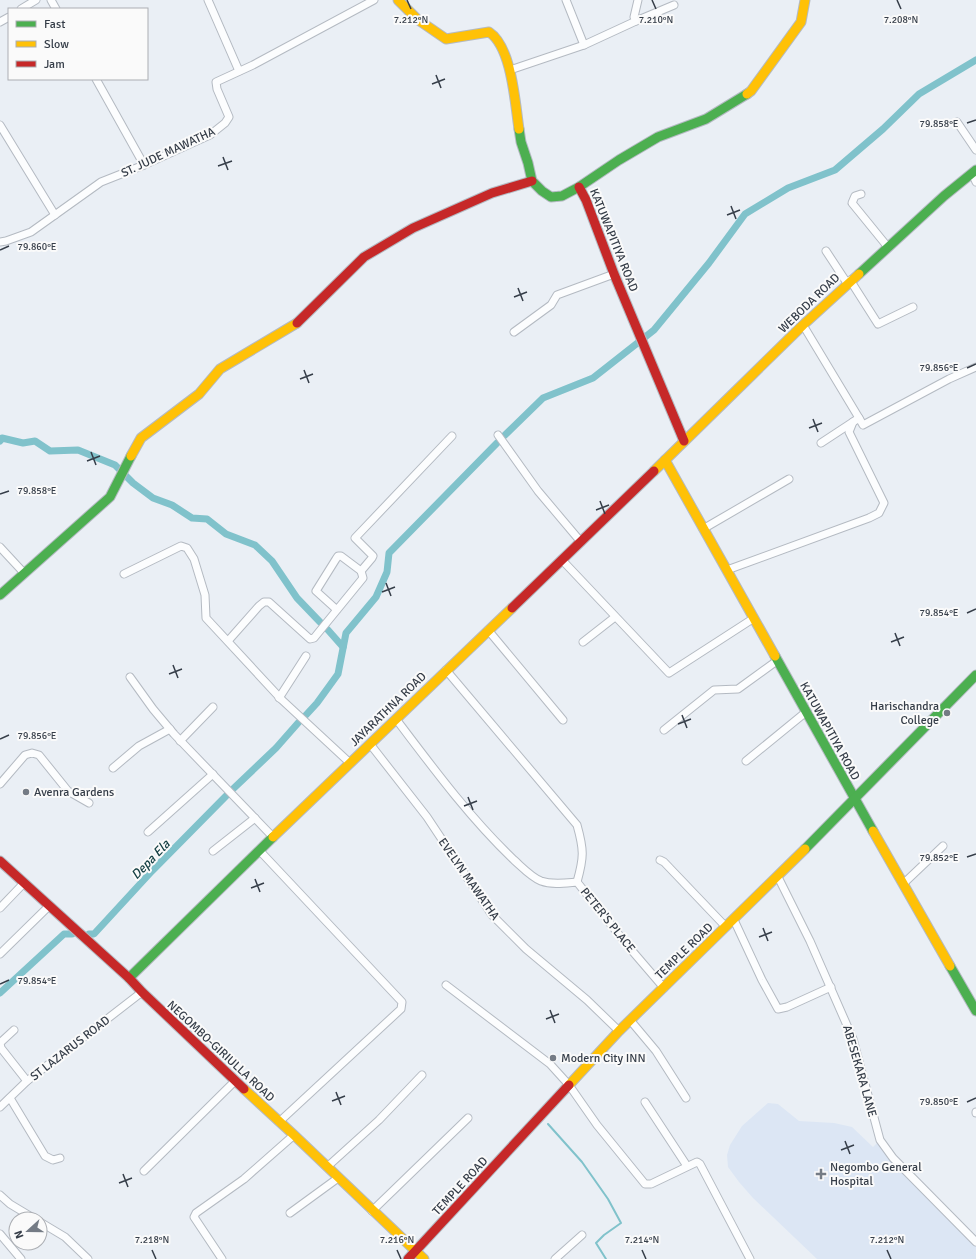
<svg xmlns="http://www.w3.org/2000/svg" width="976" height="1259" font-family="Signika,sans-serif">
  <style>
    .built { fill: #dce6f4 }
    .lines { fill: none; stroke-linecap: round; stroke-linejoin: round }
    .stream { stroke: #80c2cb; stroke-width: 2 }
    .canal { stroke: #80c2cb; stroke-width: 7 }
    .street-casing { stroke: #b4bac2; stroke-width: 9 }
    .fast-casing { stroke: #b4bac2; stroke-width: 11 }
    .slow-casing { stroke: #b4bac2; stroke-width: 11 }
    .jam-casing { stroke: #b4bac2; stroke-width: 11 }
    .street { stroke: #fcfdfe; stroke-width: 7 }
    .fast { stroke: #4caf50; stroke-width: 9 }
    .slow { stroke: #ffc107; stroke-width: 9 }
    .jam { stroke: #c62828; stroke-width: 9 }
    .ticks { fill: none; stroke: #353d48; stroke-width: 1.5 }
    .poi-dot { fill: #747b85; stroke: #fafafa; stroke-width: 1.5 }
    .labels { text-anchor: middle; stroke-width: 4; stroke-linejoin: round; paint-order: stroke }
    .street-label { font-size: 12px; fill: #353d48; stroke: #fafafa }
    .poi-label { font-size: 12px; fill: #353d48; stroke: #fafafa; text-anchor: start }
    .water-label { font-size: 13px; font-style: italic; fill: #154044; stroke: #fafafa }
    .ticks-label { font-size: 10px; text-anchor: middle; fill: #353d48; stroke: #fafafa; stroke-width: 4; stroke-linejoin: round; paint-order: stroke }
  </style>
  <rect width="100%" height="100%" fill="#eaeff5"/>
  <path class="built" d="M 768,1103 L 778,1104 L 799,1121 L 834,1123 L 852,1127 L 873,1147 L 880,1140 L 976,1242 L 976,1259 L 817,1259 L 753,1198 L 739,1182 L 728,1167 L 727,1155 L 730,1145 L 742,1126 Z"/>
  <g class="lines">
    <path class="stream" d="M 548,1124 L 582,1162 L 608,1199 L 621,1223 L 604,1235 L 596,1243 L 606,1259"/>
    <g class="canal">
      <path d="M 505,435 L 543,398 L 593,378 L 654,330 L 709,263 L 745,214 L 788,188 L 835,170 L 883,129 L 919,94 L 976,60"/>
      <path d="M 0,441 L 2,438 L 23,443 L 35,441 L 50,451 L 78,450 L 115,465 L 133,483 L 153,498 L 172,505 L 192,518 L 207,519 L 226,534 L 255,545 L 272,561 L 297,598 L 320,622"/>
      <path d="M 328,630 L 343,647"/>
      <path d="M 306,715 L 317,703 L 338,674 L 346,633 L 376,597 L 387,572 L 389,553 L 497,443"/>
      <path d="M 234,788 L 276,748 L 298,723"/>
      <path d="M 89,934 L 94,934 L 152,871 L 226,796"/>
      <path d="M 0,993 L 64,934 L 72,934"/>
    </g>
    <g class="street-casing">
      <g id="street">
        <path d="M 51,0 L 56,9"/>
        <path d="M 208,0 L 239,71"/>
        <path d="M 566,0 L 584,45"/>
        <path d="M 638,0 L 634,17 L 636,21 L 674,5"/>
        <path d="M 21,9 L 36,0"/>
        <path d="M 0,22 L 9,17"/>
        <path d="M 510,70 L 584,45 L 636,21"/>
        <path d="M 96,79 L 144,165"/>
        <path d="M 957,122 L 976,150"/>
        <path d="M 0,125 L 55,215"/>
        <path d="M 972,173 L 976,182"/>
        <path d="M 861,194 L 855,196 L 852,203 L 887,246"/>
        <path d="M 0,242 L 6,241 L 31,232 L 101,182 L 144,165 L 210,135 L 225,123 L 229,117 L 217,89 L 216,82 L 253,65 L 374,0"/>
        <path d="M 826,251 L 847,283"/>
        <path d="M 850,280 L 878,324 L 913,307"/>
        <path d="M 803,325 L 859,418"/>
        <path d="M 514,332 L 551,305 L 557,295 L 614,274"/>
        <path d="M 498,435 L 538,491 L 581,542"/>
        <path d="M 821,443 L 859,418 L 863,425 L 949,379 L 976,367"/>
        <path d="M 703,529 L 789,479"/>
        <path d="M 0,547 L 24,573"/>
        <path d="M 562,560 L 669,673 L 754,618"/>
        <path d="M 727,570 L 869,518 L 879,513 L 884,503 L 849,432 L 853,422"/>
        <path d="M 361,571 L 372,558 L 373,556 L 355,538 L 452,436"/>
        <path d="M 124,574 L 181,546 L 187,548 L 194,559 L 205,595 L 206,618 L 282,700 L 350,763"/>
        <path d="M 488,630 L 563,720"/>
        <path d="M 228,641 L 259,606 L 264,602 L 269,602 L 310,639 L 314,638 L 363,578 L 361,571 L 341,556 L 338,556 L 336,559 L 316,591 L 337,610"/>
        <path d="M 583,642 L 615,617"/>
        <path d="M 446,670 L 577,825 C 584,850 584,857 577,882"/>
        <path d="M 130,677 L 153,709 L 174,734 L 273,837"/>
        <path d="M 279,698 L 306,656"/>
        <path d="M 396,719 C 433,768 470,818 514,860 C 522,867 531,877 541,881 C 552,885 565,883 577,882 L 628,946 L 664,988"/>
        <path d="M 664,730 L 714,690 L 738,689 L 778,660"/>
        <path d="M 180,741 L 213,707"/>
        <path d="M 370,744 L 427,817 L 492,915 L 526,949 L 587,1000 L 619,1031"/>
        <path d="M 746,761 L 806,712"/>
        <path d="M 113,768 L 139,746 L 170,729"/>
        <path d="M 0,784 L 25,755 L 32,753 L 39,755 L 68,791 L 89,803"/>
        <path d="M 148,832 L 213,774"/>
        <path d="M 259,850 L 402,1002 L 401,1009 L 279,1122"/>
        <path d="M 213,851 L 255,818"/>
        <path d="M 660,860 L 664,862 L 726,927"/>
        <path d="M 778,877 L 810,941 L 853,1039 L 880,1140 L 893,1158 L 976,1242"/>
        <path d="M 903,884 L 943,846"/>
        <path d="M 0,908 L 24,883"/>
        <path d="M 734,920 L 762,980 L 778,1009 L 787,1007 L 831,987"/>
        <path d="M 0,954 L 49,906"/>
        <path d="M 446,985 L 550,1064 L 569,1085 L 597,1125 L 645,1184 L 651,1184 L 697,1162 L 700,1164 L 750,1259"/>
        <path d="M 630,1020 L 656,1051 L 686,1098"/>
        <path d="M 14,1030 L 0,1043 L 1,1048 L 27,1081"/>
        <path d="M 10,1098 L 45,1156 L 53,1160 L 60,1158"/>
        <path d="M 645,1102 L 687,1166"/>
        <path d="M 0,1107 L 27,1081 L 142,992"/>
        <path d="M 976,1112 L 976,1113"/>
        <path d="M 327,1167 L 379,1120 L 422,1075"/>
        <path d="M 144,1171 L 235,1081"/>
        <path d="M 0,1195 L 10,1204 L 35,1219"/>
        <path d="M 372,1211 L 468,1118"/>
        <path d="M 290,1213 L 338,1178"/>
        <path d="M 40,1222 L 65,1237 L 88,1259"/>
        <path d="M 0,1234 L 21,1259"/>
        <path d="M 222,1259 L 194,1217 L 196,1213 L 244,1179 L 294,1135"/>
        <path d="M 555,1259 L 582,1235"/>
      </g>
    </g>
    <g class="fast-casing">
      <g id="fast">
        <path d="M 519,129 L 521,142 L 528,163 L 532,181 L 542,191 L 551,197 L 562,196 L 579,187 L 619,160 L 658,137 L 706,119 L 747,94"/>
        <path d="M 859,274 L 944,196 L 976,170"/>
        <path d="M 0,595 L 110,497 L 131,456"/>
        <path d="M 775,656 L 873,831"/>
        <path d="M 805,849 L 976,675"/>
        <path d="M 950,966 L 976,1011"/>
        <path d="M 129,978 L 273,837"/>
      </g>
    </g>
    <g class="slow-casing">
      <g id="slow">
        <path d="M 398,0 L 417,19 L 446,39 L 489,32 C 512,47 515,103 519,129"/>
        <path d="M 747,94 L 751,91 L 801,22 L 805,0"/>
        <path d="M 131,456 L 141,438 L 199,394 L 220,369 L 297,323"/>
        <path d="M 665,460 L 775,656"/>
        <path d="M 654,471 L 803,325 L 859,274"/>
        <path d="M 873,831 L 950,966"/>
        <path d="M 273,837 L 512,608"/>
        <path d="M 569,1085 L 619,1031 L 805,849"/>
        <path d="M 244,1089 L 294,1135 L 424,1259"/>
      </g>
    </g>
    <g class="jam-casing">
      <g id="jam">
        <path d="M 579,187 L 586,200 L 614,274 L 684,441"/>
        <path d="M 297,323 L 364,257 L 413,228 L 492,193 L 532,181"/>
        <path d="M 512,608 L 654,471"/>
        <path d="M 0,861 L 129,978 L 142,992 L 244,1089"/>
        <path d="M 408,1259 L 569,1085"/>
      </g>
    </g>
    <use href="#street" class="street"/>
    <use href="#fast" class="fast"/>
    <use href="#slow" class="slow"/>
    <use href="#jam" class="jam"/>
  </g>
  <path class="ticks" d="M 407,0 L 411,9M 652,0 L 656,9M 897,0 L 901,9M 436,75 L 441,88M 432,84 L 445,79M 967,123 L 976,120M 223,157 L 228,170M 218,166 L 232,161M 731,206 L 736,219M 727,215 L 740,210M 0,250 L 9,246M 518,288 L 523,301M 514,297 L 527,292M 967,368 L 976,364M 304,370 L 309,383M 300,379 L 313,374M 813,419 L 818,432M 809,428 L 822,423M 91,452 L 96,465M 87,461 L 100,456M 0,494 L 9,491M 600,501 L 605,514M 596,510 L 609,505M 386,583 L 391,596M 382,592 L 395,587M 967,613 L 976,609M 895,633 L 900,646M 891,642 L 904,637M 173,665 L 178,678M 169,674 L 182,669M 682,715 L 687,728M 678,724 L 691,719M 0,739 L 9,735M 468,797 L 473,810M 464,806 L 477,801M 967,857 L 976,854M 255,879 L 260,892M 251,888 L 264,883M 763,928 L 768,941M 759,937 L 772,932M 0,984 L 9,980M 550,1010 L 555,1023M 546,1019 L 559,1014M 336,1092 L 341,1105M 332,1101 L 345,1096M 967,1102 L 976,1098M 845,1141 L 850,1154M 841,1150 L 854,1145M 123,1174 L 128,1187M 119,1183 L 132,1178M 152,1250 L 156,1259M 397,1250 L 401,1259M 642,1250 L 646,1259M 887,1250 L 891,1259"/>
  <g class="poi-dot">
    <circle cx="947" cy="713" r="4"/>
    <circle cx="26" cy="792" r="4"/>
    <circle cx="553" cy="1058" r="4"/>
    <path d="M819 1168h4v4h4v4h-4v4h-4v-4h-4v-4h4z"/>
  </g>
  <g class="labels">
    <g class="street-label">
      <text transform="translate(168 152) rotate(-25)" y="4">ST. JUDE MAWATHA</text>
      <text transform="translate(614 240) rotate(68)" y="4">KATUWAPITIYA ROAD</text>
      <text transform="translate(809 303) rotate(-44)" y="4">WEBODA ROAD</text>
      <text transform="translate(388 709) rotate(-44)" y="4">JAYARATHNA ROAD</text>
      <text transform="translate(830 731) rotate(61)" y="4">KATUWAPITIYA ROAD</text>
      <text transform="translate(469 879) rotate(55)" y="4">EVELYN MAWATHA</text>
      <text transform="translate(608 920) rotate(51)" y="4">PETER'S PLACE</text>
      <text transform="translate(684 951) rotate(-44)" y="4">TEMPLE ROAD</text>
      <text transform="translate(70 1048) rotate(-38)" y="4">ST LAZARUS ROAD</text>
      <text transform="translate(221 1051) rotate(43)" y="4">NEGOMBO-GIRIULLA ROAD</text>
      <text transform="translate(860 1071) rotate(74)" y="4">ABESEKARA LANE</text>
      <text transform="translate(460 1186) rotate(-47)" y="4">TEMPLE ROAD</text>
    </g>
    <g class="poi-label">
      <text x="939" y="710" text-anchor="end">Harischandra<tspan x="939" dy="14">College</tspan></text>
      <text x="34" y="796">Avenra Gardens</text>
      <text x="561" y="1062">Modern City INN</text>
      <text x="830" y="1171">Negombo General<tspan x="830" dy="14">Hospital</tspan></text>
    </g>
    <g class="water-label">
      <text transform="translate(150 859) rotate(-46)" y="5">Depa Ela</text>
    </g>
  </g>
  <g class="ticks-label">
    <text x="411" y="23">7.212°N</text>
    <text x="656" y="23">7.210°N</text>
    <text x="901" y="23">7.208°N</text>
    <text x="939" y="127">79.858°E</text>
    <text x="37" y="250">79.860°E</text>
    <text x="939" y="371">79.856°E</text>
    <text x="37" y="494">79.858°E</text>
    <text x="939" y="616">79.854°E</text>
    <text x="37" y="739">79.856°E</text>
    <text x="939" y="861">79.852°E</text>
    <text x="37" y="984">79.854°E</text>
    <text x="939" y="1105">79.850°E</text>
    <text x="152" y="1243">7.218°N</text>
    <text x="397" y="1243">7.216°N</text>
    <text x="642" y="1243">7.214°N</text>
    <text x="887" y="1243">7.212°N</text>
  </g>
  <rect x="8" y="8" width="140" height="72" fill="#fafafa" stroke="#abaeb3"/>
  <rect x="16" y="21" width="20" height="6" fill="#4caf50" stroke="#abaeb3"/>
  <text x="44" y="28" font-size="12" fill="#353d48">Fast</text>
  <rect x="16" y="41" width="20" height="6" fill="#ffc107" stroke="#abaeb3"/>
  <text x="44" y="48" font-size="12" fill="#353d48">Slow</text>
  <rect x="16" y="61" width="20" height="6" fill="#c62828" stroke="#abaeb3"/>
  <text x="44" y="68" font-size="12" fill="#353d48">Jam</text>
  <g transform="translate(28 1231) rotate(249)"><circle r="19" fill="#fafafa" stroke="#abaeb3"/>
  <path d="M0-3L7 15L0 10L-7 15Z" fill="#747b85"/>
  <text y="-6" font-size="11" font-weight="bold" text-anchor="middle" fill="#353d48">N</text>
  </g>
</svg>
